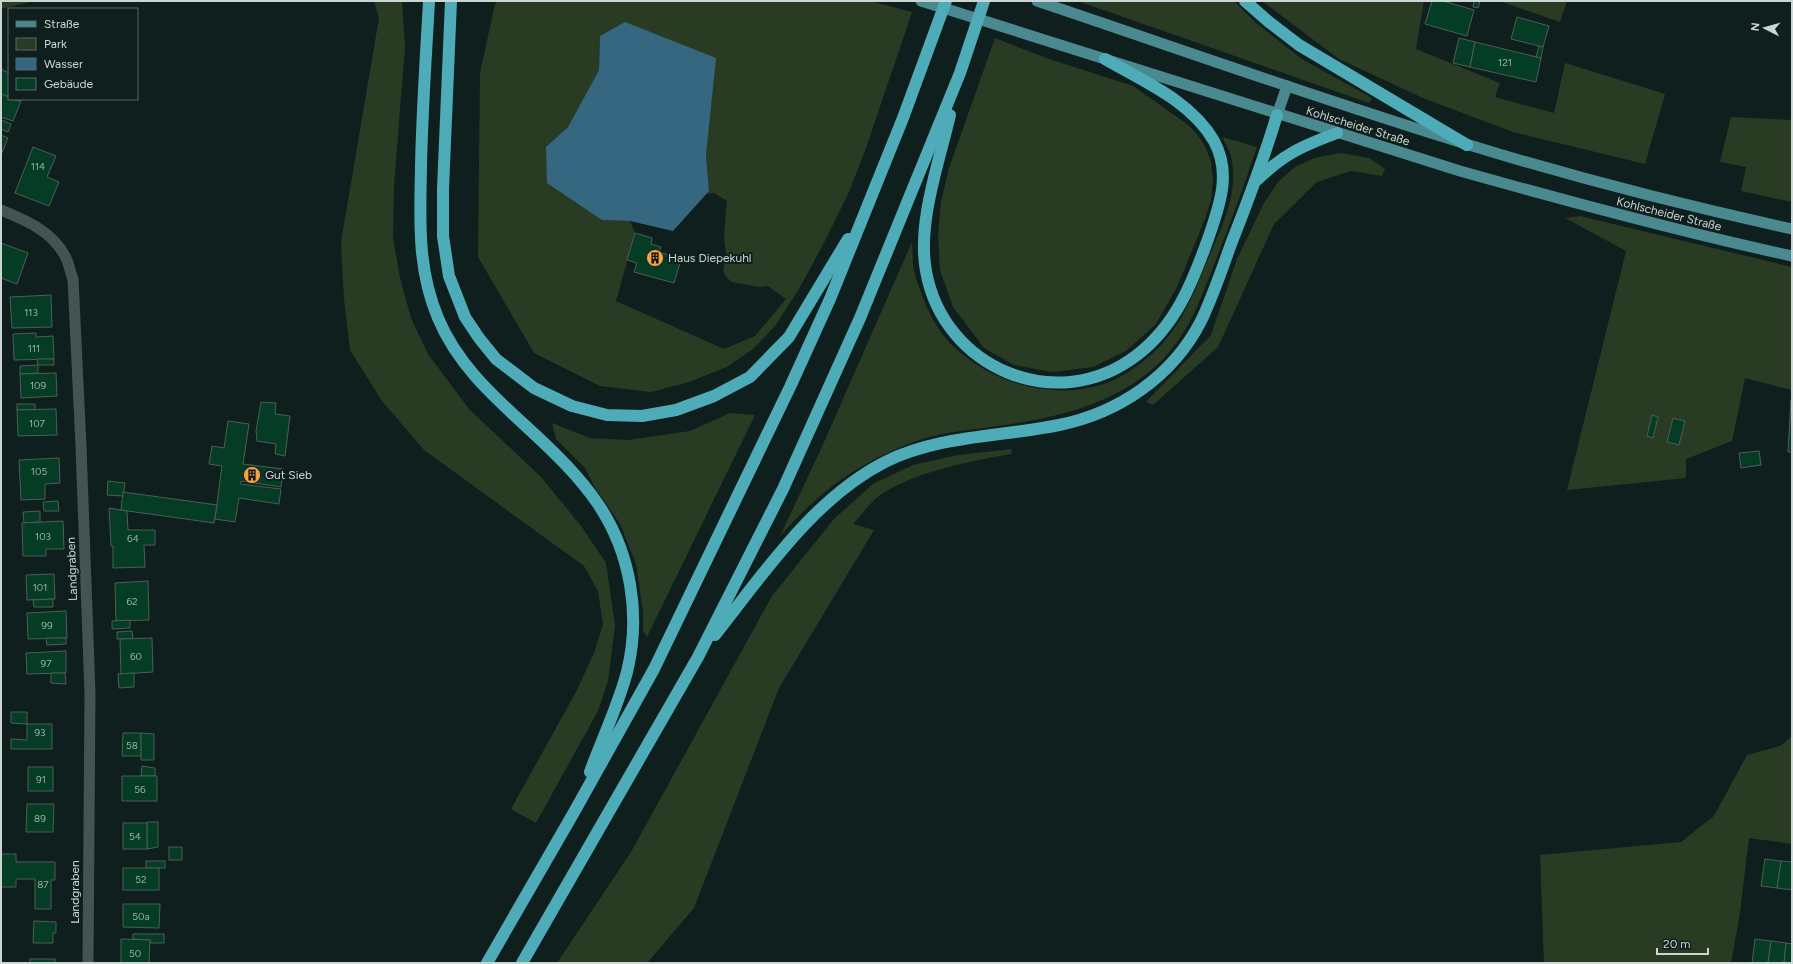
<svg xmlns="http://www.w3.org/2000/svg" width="1793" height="964" font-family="Figtree,sans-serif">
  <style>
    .green { fill: #2a3b24; fill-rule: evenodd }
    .water { fill: #356880 }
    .building { fill: #053c26; stroke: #4f5d55 }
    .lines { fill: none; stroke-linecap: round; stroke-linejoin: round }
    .minor { stroke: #435552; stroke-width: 11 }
    .primary { stroke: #4a8990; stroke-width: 11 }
    .motorway { stroke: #4eacb9; stroke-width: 12 }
    .labels { text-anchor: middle; stroke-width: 4; stroke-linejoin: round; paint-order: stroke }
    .number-label { font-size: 10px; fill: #9ab0a8 }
    .street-label { font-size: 12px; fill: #cbd6d4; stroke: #0f1f1d }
    .poi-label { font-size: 12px; fill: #cbd6d4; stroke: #0f1f1d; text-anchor: start }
  </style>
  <rect width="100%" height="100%" fill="#0f1f1d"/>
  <g class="green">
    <path d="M 3,1 L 34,1 L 1,9 Z"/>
    <path d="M 374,1 L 402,1 L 405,47 L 394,185 L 393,238 L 400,278 L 411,318 L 428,354 L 469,409 L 541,477 L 581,526 L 606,563 L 615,625 L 608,681 L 598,711 L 536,823 L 511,809 L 576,692 L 594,653 L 603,624 L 598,591 L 584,566 L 424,450 L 382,401 L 350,350 L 344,299 L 341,242 L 379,18 Z"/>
    <path d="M 497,1 L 870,1 L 912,12 L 866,148 L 849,192 L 826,239 L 799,289 L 775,326 L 753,349 L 727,367 L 689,382 L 651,392 L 600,386 L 534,353 L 478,257 L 480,73 L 495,4 ZM 600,36 L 706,155 L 709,191 L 707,194 L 714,193 L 727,201 L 724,236 L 726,254 L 723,270 L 726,277 L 732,282 L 759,287 L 768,286 L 786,299 L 755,336 L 724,349 L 616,301 L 635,233 L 630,221 L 602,220 L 546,147 L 568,127 L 599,70 Z"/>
    <path d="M 1078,1 L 1234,1 L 1256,23 L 1302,59 L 1372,98 L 1369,103 Z"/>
    <path d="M 1262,1 L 1424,1 L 1416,49 L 1500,83 L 1495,97 L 1554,113 L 1565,63 L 1665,94 L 1645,164 L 1513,132 L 1423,98 L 1339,59 Z"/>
    <path d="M 1499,1 L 1567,1 L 1560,22 Z"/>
    <path d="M 995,38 L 1046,58 L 1133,86 L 1187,124 L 1196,133 L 1205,146 L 1211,161 L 1213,180 L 1211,200 L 1205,219 L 1177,287 L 1156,324 L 1126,351 L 1093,367 L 1052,372 L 1014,365 L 984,348 L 953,307 L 940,270 L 938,236 L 941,202 L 949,168 Z"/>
    <path d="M 1731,117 L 1792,120 L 1792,202 L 1741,191 L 1746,167 L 1720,162 Z"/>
    <path d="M 1222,137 L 1257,147 C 1243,189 1228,229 1212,270 C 1202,295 1193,320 1177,342 C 1136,400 1063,417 998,426 C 971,430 944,432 919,440 C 882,453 847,472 818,498 C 804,510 792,523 780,536 L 821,449 L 912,242 C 913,252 912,265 915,275 C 923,301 935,330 955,348 C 996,385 1055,401 1107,383 C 1118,379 1132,370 1141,363 C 1179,336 1194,293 1211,252 C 1224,222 1239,190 1231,156 C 1229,150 1225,143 1222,137 Z"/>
    <path d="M 1341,153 L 1369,158 L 1385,169 L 1382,176 L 1351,171 L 1317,182 L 1274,224 L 1218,347 L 1153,405 L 1146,402 L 1211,335 L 1237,259 L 1264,203 L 1278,182 L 1295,167 L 1314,158 Z"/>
    <path d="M 1580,216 L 1792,267 L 1792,390 L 1745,378 L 1732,441 L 1686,459 L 1686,478 L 1567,490 L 1626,251 L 1565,218 Z"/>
    <path d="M 730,413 L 755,415 L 647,637 L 643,631 L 643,612 L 636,564 L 620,524 L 594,486 L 585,468 L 556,439 L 552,423 L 590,438 L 628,440 L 690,431 Z"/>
    <path d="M 1012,449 L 1011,454 C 967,462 922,470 883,493 C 873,499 861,515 853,524 L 874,530 L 779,688 L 694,908 L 647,963 L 557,963 L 631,852 L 772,596 L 834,519 L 873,484 L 913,465 L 958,455 Z"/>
    <path d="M 1792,736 L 1792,844 L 1749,838 L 1740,913 L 1731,963 L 1544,963 L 1540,855 L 1681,842 L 1714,816 L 1747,755 L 1780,746 Z"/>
  </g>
  <path class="water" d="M 625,22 L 716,58 L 706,155 L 709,191 L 673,231 L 630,221 L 602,220 L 547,183 L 546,147 L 568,127 L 599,70 L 600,36 Z"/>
  <g class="building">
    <path d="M 1432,1 L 1443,1 L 1474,10 L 1467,36 L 1425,24 Z"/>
    <path d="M 1474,1 L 1480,1 L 1478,8 L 1473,7 Z"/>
    <path d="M 1517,17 L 1549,26 L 1543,47 L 1511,39 Z"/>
    <path d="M 1459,38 L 1475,42 L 1470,67 L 1453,63 Z"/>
    <path d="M 1475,42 L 1541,58 L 1536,82 L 1470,67 Z"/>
    <path d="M 1539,46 L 1543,47 L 1541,58 L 1536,57 Z"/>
    <path d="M 1,69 L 9,73 L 9,97 L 1,94 Z"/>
    <path d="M 1,94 L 9,97 L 9,99 L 21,101 L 13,121 L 1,117 Z"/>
    <path d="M 1,120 L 11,124 L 8,132 L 1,129 Z"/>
    <path d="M 1,135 L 8,138 L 1,155 Z"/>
    <path d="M 33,147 L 56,156 L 47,177 L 59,182 L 49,206 L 15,193 Z"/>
    <path d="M 635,233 L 652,238 L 651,244 L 661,247 L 659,252 L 676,257 L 680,255 L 683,257 L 683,260 L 680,263 L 674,283 L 634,272 L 637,263 L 627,260 Z"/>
    <path d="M 1,243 L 28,253 L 17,284 L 1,278 Z"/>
    <path d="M 51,295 L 52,327 L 12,328 L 10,297 Z"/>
    <path d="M 36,333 L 36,337 L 53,336 L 54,359 L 14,360 L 13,334 Z"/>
    <path d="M 37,359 L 54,359 L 54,365 L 38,365 Z"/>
    <path d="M 38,365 L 38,373 L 20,374 L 20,366 Z"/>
    <path d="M 56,373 L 57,396 L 21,398 L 20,374 Z"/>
    <path d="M 1791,400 L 1792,452 L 1788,452 Z"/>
    <path d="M 261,402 L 276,403 L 275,414 L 290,416 L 285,456 L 275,454 L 276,444 L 257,441 L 256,431 Z"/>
    <rect x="17" y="404" width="18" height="6"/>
    <path d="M 56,409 L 57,435 L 18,436 L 17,410 Z"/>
    <path d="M 1652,415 L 1658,417 L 1653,438 L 1647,436 Z"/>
    <path d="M 1673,418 L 1685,421 L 1679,445 L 1667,442 Z"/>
    <path d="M 228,421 L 249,424 L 243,464 L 283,469 L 281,487 L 241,481 L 240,484 L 281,489 L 279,504 L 239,498 L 235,522 L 215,519 L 222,466 L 209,464 L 212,446 L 224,448 Z"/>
    <path d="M 1759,451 L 1761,465 L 1741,468 L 1739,453 Z"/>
    <path d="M 59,458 L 60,483 L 45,484 L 45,499 L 21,500 L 19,460 Z"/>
    <path d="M 108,481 L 125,483 L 123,496 L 107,495 Z"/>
    <path d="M 123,492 L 217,505 L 214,523 L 121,510 Z"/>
    <path d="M 58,501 L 59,511 L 44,511 L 43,502 Z"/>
    <path d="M 109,508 L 127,511 L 128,530 L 155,530 L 155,545 L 144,545 L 145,567 L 113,568 L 113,546 L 111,546 Z"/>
    <path d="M 40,511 L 40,522 L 24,523 L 23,512 Z"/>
    <path d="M 63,521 L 64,549 L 46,549 L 46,556 L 23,556 L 22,523 Z"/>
    <path d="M 54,574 L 55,599 L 27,600 L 26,575 Z"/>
    <path d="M 148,581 L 149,620 L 116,621 L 115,583 Z"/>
    <path d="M 53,599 L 53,607 L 34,607 L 33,600 Z"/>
    <path d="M 66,611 L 67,638 L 28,639 L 27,613 Z"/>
    <path d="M 130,620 L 130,628 L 112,629 L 112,621 Z"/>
    <path d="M 132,631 L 133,639 L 117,639 L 117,632 Z"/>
    <path d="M 46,638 L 66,638 L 66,644 L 47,645 Z"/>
    <path d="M 152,638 L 153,672 L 121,674 L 120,639 Z"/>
    <path d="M 66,651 L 66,673 L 27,674 L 26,653 Z"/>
    <path d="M 51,673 L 65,673 L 66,684 L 51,683 Z"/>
    <path d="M 134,673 L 134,687 L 119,688 L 118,674 Z"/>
    <path d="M 11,712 L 27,712 L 27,724 L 11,723 Z"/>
    <path d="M 27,724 L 52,724 L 52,749 L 11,749 L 11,739 L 27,740 Z"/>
    <path d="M 123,733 L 141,733 L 141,756 L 122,756 Z"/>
    <path d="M 141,733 L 154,734 L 154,760 L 141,760 Z"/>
    <path d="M 142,766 L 155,768 L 155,776 L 141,776 Z"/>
    <rect x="28" y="767" width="25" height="24"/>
    <rect x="122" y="776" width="35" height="25"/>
    <path d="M 27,804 L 54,804 L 53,832 L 26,832 Z"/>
    <path d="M 147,822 L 158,822 L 158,847 L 147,849 Z"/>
    <rect x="123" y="823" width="24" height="26"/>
    <rect x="169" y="847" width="13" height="13"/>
    <path d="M 1,854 L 16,854 L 16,862 L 55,862 L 55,880 L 51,880 L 51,909 L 35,909 L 35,879 L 16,879 L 16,887 L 1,887 Z"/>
    <path d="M 1765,859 L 1781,861 L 1777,888 L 1761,886 Z"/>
    <rect x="146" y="861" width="19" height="7"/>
    <path d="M 1781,861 L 1792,862 L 1792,890 L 1777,888 Z"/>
    <rect x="123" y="868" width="36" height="22"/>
    <path d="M 123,904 L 160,904 L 159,928 L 123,927 Z"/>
    <path d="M 34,921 L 56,922 L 56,933 L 53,933 L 53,943 L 33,943 Z"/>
    <path d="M 133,934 L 164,934 L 164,943 L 150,943 L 150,940 L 133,939 Z"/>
    <path d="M 121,939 L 150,940 L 149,963 L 121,963 Z"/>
    <path d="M 1755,939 L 1771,941 L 1768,963 L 1752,963 Z"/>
    <path d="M 1771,941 L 1786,943 L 1784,963 L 1768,963 Z"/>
    <path d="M 1786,943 L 1792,944 L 1792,963 L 1784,963 Z"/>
    <rect x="30" y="959" width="25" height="4"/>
  </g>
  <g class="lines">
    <path class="minor" d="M 1,210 C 25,220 52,231 65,256 C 69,263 70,272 73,279 L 81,446 L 90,694 L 88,963"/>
    <g class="primary">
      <path d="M 921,1 L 1460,171 C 1570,202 1680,232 1792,256"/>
      <path d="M 1037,1 C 1180,49 1322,100 1466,144 C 1573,177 1682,205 1792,229"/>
      <path d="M 1277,115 L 1287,86"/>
    </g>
    <g class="motorway">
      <path d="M 429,1 C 426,56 422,112 421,167 C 420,220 417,268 438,318 C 457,364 493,396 529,429 C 554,452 579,476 598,504 C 631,553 641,615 627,672 C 618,706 602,739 590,772"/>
      <path d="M 451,1 L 443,189 L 443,236 L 449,276 L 465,317 L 479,338 L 496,359 L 534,388 L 572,406 L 607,415 L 642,416 L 676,410 L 714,396 L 750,377 L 789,337 L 848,239"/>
      <path d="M 1245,1 L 1269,22 L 1299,45 L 1467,145"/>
      <path d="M 950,115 C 939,163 917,223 926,271 C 943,368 1057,417 1137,355 C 1175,326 1192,284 1208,239 C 1219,207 1232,174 1214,141 C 1191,101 1143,81 1105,59"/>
      <path d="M 1257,180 C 1284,154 1302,146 1337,133"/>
      <path d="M 715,635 C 764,573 813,499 885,462 C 939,435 1001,437 1059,425 C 1119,413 1173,376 1201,321 C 1213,296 1222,269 1231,244 C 1248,201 1264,158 1277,115"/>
      <path d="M 487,963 L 573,814 L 654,669 L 790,387 L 830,299 L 903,118 L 946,1"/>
      <path d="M 522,963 L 698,657 L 783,489 L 860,318 L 960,73 L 984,1"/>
    </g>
  </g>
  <defs>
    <g id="building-disc" transform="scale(0.9)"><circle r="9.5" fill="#f5a345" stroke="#0f1f1d"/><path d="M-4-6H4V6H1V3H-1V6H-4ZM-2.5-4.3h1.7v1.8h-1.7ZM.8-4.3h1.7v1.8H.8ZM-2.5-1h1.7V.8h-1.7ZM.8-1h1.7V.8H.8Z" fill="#111"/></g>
  </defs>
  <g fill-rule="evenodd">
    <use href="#building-disc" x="655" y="258"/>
    <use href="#building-disc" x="252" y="475"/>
  </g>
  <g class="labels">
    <g class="number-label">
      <text x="1505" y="66">121</text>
      <text x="38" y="170">114</text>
      <text x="31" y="316">113</text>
      <text x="34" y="352">111</text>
      <text x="38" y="389">109</text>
      <text x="37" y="427">107</text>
      <text x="39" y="475">105</text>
      <text x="43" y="540">103</text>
      <text x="133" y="542">64</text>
      <text x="40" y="591">101</text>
      <text x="132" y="605">62</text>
      <text x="47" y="629">99</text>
      <text x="136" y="660">60</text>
      <text x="46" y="667">97</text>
      <text x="40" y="736">93</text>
      <text x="132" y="749">58</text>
      <text x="41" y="783">91</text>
      <text x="140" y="793">56</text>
      <text x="40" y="822">89</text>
      <text x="135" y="840">54</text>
      <text x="141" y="883">52</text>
      <text x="43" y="888">87</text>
      <text x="141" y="920">50a</text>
      <text x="135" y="957">50</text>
    </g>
    <g class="street-label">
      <text transform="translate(1358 126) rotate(17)" y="4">Kohlscheider Straße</text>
      <text transform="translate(1669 214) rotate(14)" y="4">Kohlscheider Straße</text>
      <text transform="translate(72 569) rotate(-92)" y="4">Landgraben</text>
      <text transform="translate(75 892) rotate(-90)" y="4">Landgraben</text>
    </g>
    <g class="poi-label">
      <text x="668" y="262">Haus Diepekuhl</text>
      <text x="265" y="479">Gut Sieb</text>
    </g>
  </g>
  <rect width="1793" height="964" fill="none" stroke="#cbd6d4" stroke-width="4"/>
  <rect x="8" y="8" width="130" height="92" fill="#0f1f1d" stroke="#5a6866"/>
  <rect x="16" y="21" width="20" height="6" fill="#4a8990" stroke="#5a6866"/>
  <text x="44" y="28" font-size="12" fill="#cbd6d4">Straße</text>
  <rect x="16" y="38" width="20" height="12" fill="#2a3b24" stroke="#5a6866"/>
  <text x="44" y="48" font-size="12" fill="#cbd6d4">Park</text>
  <rect x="16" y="58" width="20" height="12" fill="#356880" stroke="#5a6866"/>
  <text x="44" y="68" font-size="12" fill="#cbd6d4">Wasser</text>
  <rect x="16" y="78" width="20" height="12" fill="#053c26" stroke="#5a6866"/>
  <text x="44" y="88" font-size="12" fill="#cbd6d4">Gebäude</text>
  <g transform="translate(1765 28) rotate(276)" stroke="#0f1f1d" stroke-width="3" paint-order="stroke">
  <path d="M0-3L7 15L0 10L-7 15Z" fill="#cbd6d4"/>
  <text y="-6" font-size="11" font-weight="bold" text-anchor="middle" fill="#cbd6d4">N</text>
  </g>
  <path d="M1657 948v6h51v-6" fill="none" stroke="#cbd6d4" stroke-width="2"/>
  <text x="1663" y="948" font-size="12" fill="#cbd6d4" stroke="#0f1f1d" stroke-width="3" paint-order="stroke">20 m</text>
</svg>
